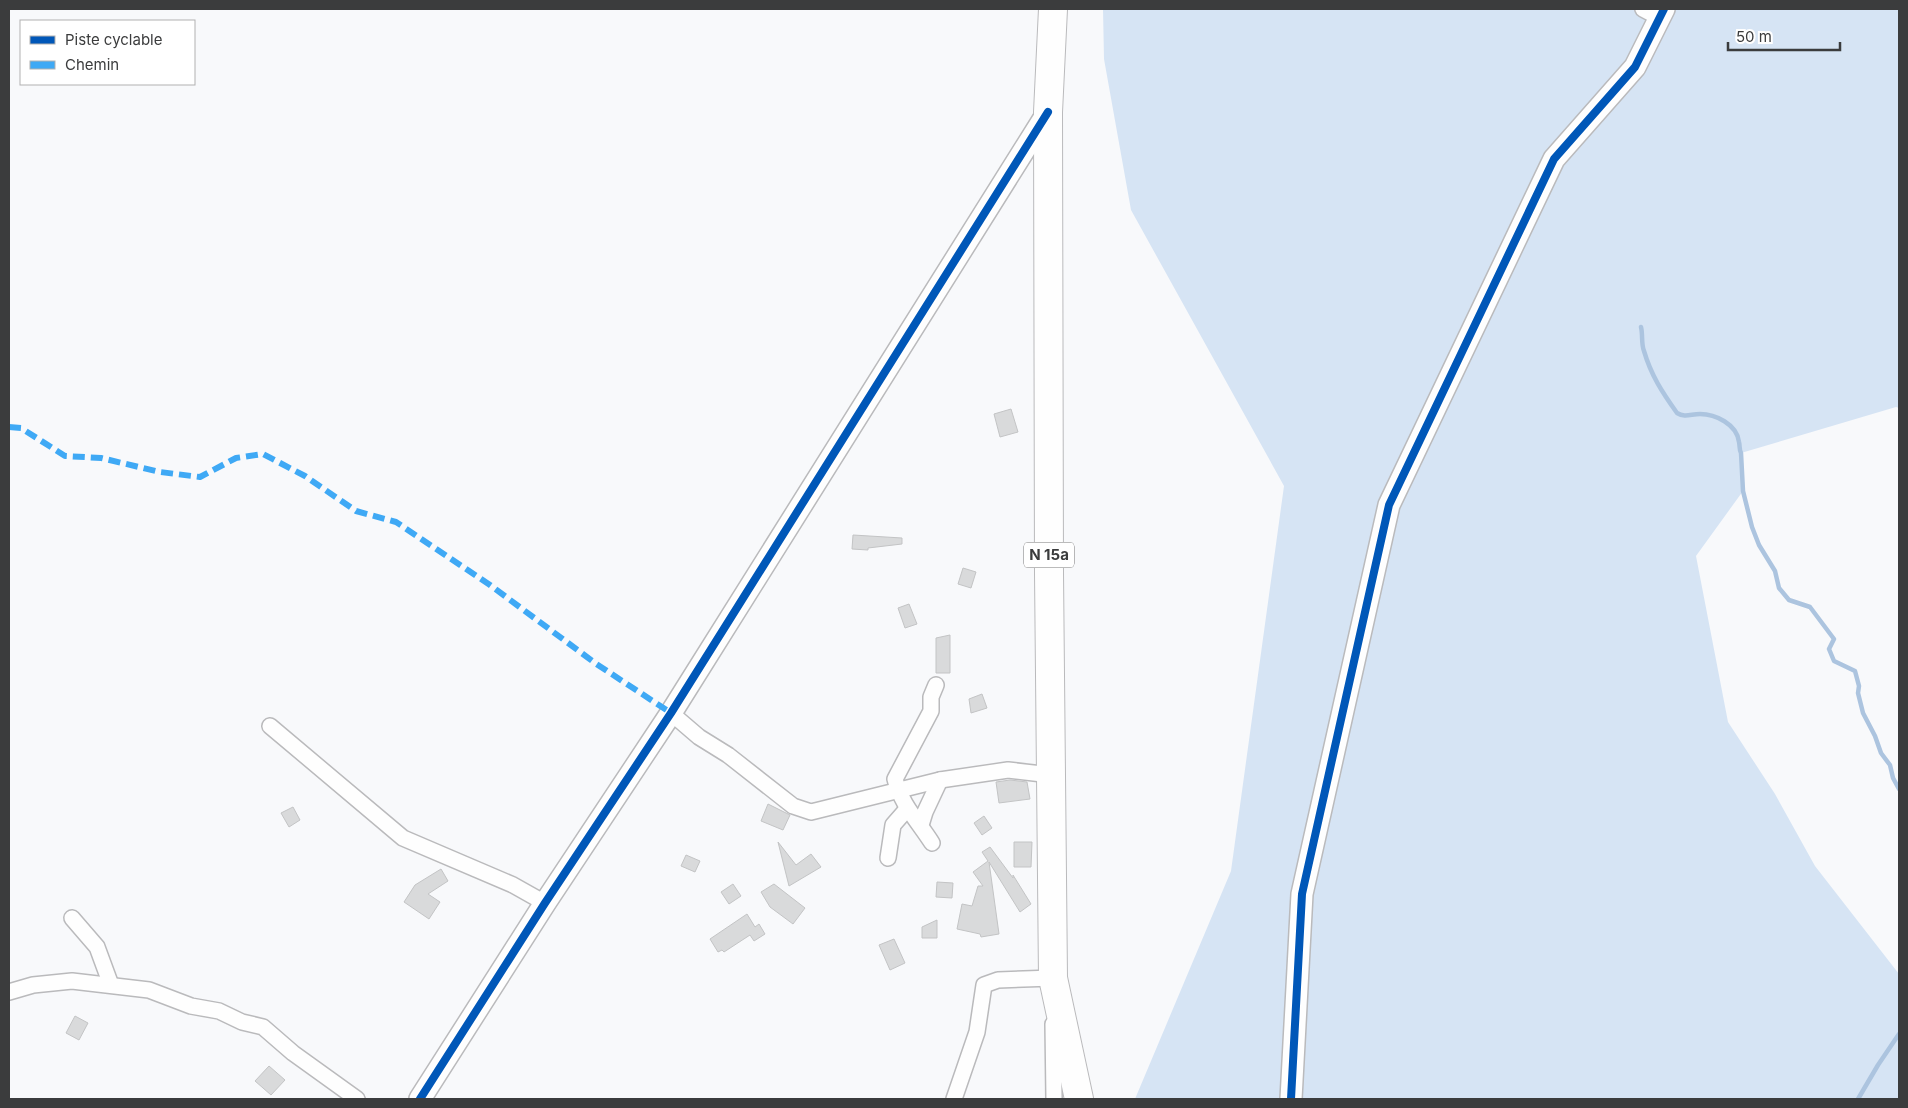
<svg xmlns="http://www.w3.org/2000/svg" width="1908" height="1108" font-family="Inter,sans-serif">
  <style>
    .green { fill: #d6e4f4 }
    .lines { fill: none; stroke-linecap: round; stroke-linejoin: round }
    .stream { stroke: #acc4df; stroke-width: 4.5 }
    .building { fill: #d9dadb; stroke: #c3c4c5 }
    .street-casing { stroke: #bababc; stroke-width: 18 }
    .secondary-casing { stroke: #bababc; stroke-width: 24 }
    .highway-casing { stroke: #bababc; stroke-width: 30 }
    .street { stroke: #fefefe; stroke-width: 15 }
    .secondary { stroke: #fefefe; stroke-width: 21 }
    .highway { stroke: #fefefe; stroke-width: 28 }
    .quiet { stroke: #3fa9f5; stroke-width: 6; stroke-dasharray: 12 6; stroke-linecap: butt }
    .cycleway-casing { stroke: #fff; stroke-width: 11 }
    .cycleway { stroke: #0057b8; stroke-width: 8 }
    .labels { text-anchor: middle; stroke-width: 4.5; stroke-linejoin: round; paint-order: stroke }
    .shield { fill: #fff; stroke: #767677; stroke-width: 1 }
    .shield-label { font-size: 15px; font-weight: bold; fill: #3b3c3d }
  </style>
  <rect width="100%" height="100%" fill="#f8f9fb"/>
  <path class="green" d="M 1103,9 L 1899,9 L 1899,408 L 1896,407 L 1741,453 L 1743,491 L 1696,556 L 1728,722 L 1775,794 L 1815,866 L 1899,974 L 1899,1099 L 1135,1099 L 1231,871 L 1284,486 L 1131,210 L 1104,59 Z"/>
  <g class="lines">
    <g class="stream">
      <path d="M 1641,327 C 1643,335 1641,344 1644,351 C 1651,375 1662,392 1677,413 C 1685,418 1691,414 1700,414 C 1715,414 1737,424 1739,442 C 1740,446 1739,449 1741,453 L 1743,491 L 1752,527 L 1759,545 L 1775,571 L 1779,588 L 1789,600 L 1810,607 L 1834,639 L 1829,649 L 1834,661 L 1855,671 L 1859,686 L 1858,693 L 1863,713 L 1875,736 L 1881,753 L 1890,765 L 1893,778 L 1899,789"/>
      <path d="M 1858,1099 L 1878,1065 L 1899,1034"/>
    </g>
  </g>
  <g class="building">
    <path d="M 1011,409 L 1018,432 L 1000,437 L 994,414 Z"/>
    <path d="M 853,535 L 902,538 L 902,544 L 868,548 L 868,550 L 852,549 Z"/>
    <path d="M 963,568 L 976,572 L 971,588 L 958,584 Z"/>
    <path d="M 909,604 L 917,624 L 905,628 L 898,608 Z"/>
    <path d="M 950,635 L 950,673 L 936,673 L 936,638 Z"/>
    <path d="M 982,694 L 987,708 L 971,713 L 969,699 Z"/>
    <path d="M 1010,780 L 1027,782 L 1030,799 L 999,803 L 996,782 Z"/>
    <path d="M 768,804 L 790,815 L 783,830 L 761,821 Z"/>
    <path d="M 293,807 L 300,820 L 289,827 L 281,813 Z"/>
    <path d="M 984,816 L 992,828 L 982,835 L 974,823 Z"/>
    <path d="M 778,842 L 796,865 L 811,854 L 821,867 L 789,886 Z"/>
    <path d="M 1014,842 L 1032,842 L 1031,867 L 1014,867 Z"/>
    <path d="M 990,847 L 1013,878 L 1013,875 L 1031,904 L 1020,912 L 989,862 L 999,934 L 981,937 L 980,934 L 957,929 L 962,904 L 972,906 L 978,886 L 983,886 L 973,872 L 988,861 L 982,852 Z"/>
    <path d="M 686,855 L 700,861 L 695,872 L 681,866 Z"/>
    <path d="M 441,869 L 448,881 L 428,894 L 440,902 L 429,919 L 404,902 L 415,885 Z"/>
    <path d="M 937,882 L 953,883 L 952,898 L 936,897 Z"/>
    <path d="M 733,884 L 741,896 L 729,904 L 721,892 Z"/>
    <path d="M 774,884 L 805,908 L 793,924 L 770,907 L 761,892 Z"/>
    <path d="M 747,914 L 755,927 L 759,924 L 765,934 L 754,941 L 750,935 L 724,952 L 722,950 L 718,952 L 710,939 Z"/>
    <path d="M 937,920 L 937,938 L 922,938 L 922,927 Z"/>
    <path d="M 894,939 L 905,963 L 890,970 L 879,945 Z"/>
    <path d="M 75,1016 L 88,1023 L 79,1040 L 66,1033 Z"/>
    <path d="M 269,1066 L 285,1080 L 271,1095 L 255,1081 Z"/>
  </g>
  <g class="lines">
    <g class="street-casing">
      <g id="street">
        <path d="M 1643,9 L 1660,18"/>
        <path d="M 671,713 L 699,737 L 728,755 L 793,806 L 811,812 L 940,780 L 1008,770 L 1051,775"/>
        <path d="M 270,726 L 403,838 L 513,885 L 545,903"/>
        <path d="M 921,825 L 925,812 L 940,780"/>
        <path d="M 932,843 C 918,821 901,804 895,779 L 931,711 L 931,697 L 936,685"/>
        <path d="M 888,858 L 893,825 L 907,809"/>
        <path d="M 72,918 L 97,947 L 111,985"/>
        <path d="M 9,992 L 33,985 L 72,981 L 149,990 L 191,1006 L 219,1011 L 242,1022 L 263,1027 L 293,1053 L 357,1099"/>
        <path d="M 1053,1024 L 1054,1099"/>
        <path d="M 954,1099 L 977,1032 L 984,985 L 998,980 L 1053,978 L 1053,983"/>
      </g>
    </g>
    <g class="secondary-casing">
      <g id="secondary">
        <path d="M 420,1099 L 545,903 L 671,713 L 1048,112"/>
        <path d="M 1291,1099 L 1302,894 L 1389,505 L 1554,159 L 1635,67 L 1664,9"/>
      </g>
    </g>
    <g class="highway-casing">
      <path id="highway" d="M 1053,9 L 1048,112 L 1049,573 L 1053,978 L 1079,1099"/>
    </g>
    <use href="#street" class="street"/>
    <use href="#secondary" class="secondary"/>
    <use href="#highway" class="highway"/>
    <path class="quiet" d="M 9,427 L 21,428 L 65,456 L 101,458 L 160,472 L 200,477 L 236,458 L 263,454 L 305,476 L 356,511 L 396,522 L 490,585 L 595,663 L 671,713"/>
    <g class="cycleway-casing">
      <g id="cycleway">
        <path d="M 420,1099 L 545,903 L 671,713 L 1048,112"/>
        <path d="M 1291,1099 L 1302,894 L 1389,505 L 1554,159 L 1635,67 L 1664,9"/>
      </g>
    </g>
    <use href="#cycleway" class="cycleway"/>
  </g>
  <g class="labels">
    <rect class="shield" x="1024" y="542.5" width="50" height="25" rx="4"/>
    <g class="shield-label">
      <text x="1049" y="560">N 15a</text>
    </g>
  </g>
  <rect width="1908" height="1108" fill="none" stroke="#3b3c3d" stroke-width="20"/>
  <rect x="20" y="20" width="175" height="65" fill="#ffffff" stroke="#b1b1b1"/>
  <rect x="30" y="36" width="25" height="8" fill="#0057b8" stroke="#b1b1b1"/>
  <text x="65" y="45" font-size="15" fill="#3b3c3d">Piste cyclable</text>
  <rect x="30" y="61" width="25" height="8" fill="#3fa9f5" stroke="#b1b1b1"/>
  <text x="65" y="70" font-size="15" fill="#3b3c3d">Chemin</text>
  <path d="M1728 42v8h112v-8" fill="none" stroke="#3b3c3d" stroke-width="2.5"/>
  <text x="1736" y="42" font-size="15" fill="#3b3c3d" stroke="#ffffff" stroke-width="4" paint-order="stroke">50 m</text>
</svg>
